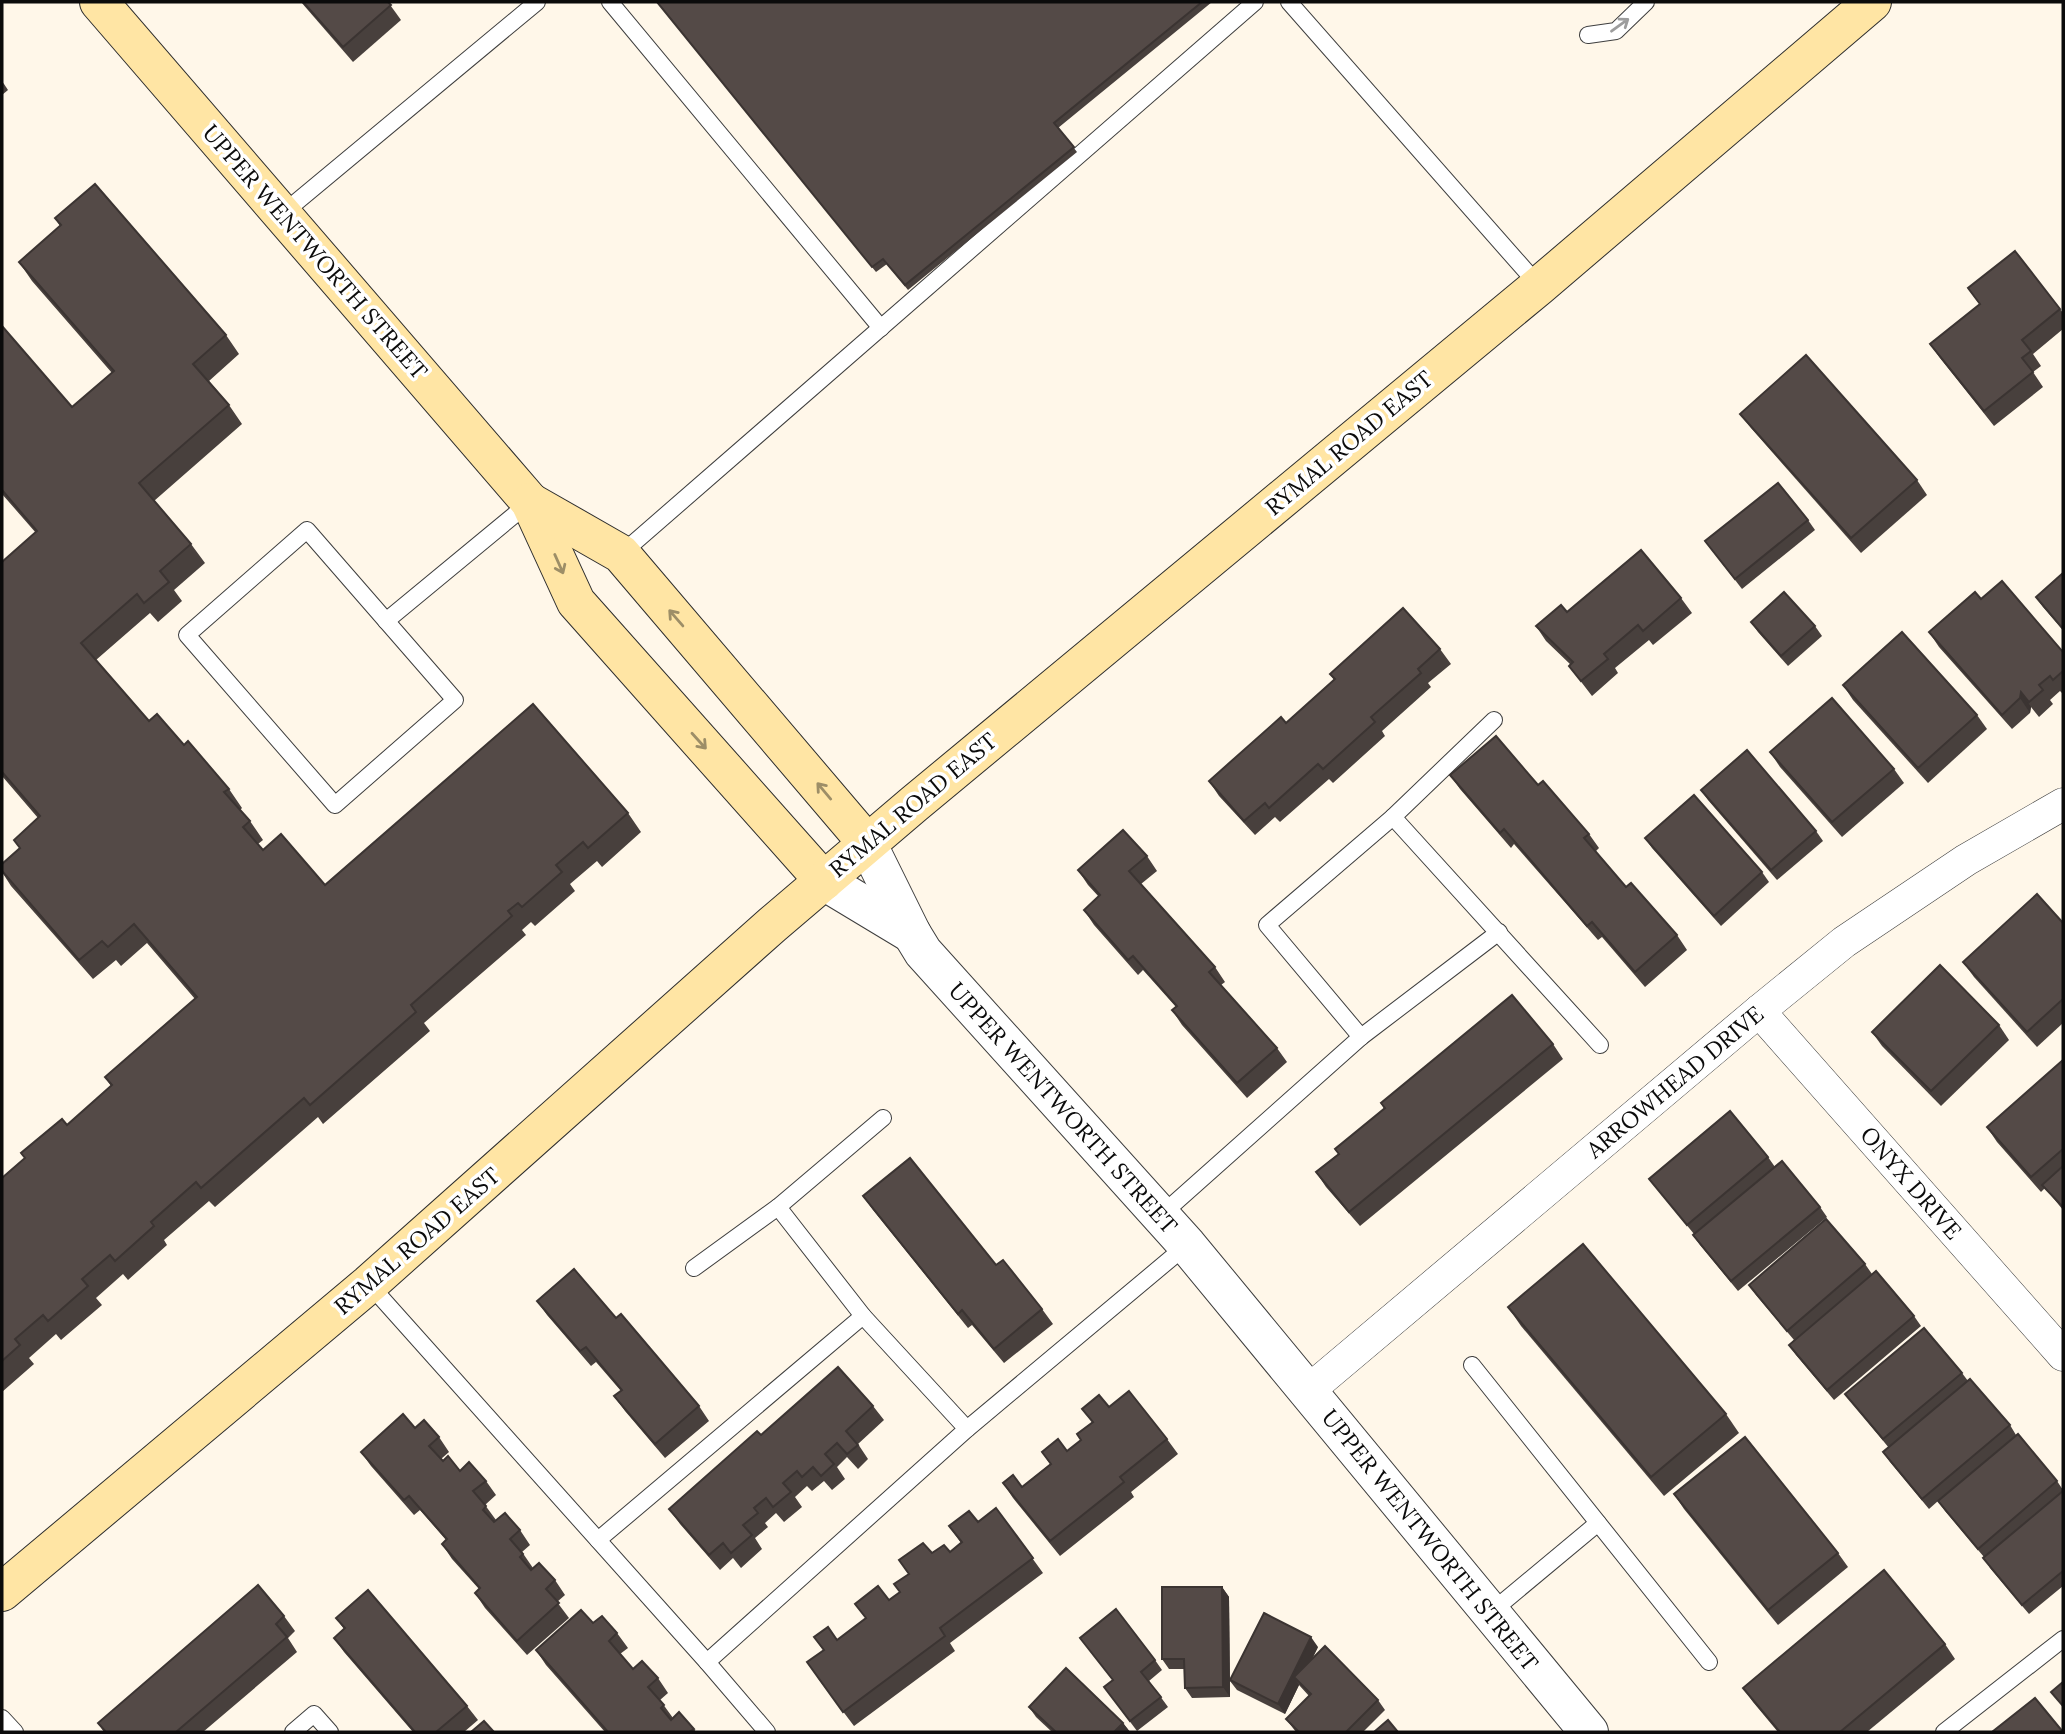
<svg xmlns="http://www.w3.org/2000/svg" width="2065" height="1734" font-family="Lora,serif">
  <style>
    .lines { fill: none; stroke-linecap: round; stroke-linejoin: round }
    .service-casing { stroke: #3e3e3e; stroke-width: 18 }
    .minor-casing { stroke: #3e3e3e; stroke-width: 33 }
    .tertiary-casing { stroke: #3e3e3e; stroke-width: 40 }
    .secondary-casing { stroke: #2d2d2d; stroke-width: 40 }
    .service { stroke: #fff; stroke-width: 16 }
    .minor { stroke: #fff; stroke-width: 32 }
    .tertiary { stroke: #fff; stroke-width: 38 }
    .secondary { stroke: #ffe5a4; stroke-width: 38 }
    .wall { fill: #48403d }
    .shaded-wall { fill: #3b3432 }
    .building { fill: #544a47; stroke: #3b3432; stroke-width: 2 }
    .oneway { stroke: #9d9d9d }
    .oneway2 { stroke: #9d8e67 }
    .labels { text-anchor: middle; stroke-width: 7; stroke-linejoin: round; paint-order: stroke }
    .street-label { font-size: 23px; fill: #0b0b0b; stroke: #fff }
  </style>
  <rect width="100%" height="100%" fill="#fff7e9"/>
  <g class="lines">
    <g class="service-casing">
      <g id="service">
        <path d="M 610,2 L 881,328"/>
        <path d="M 1289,2 L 1539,286"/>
        <path d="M 1588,35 L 1616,31 L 1646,2"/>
        <path d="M 282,214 L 537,2"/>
        <path d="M 307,530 L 455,700 L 335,805 L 187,635 Z"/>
        <path d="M 621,554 L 1255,2"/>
        <path d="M 386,621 L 530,502"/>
        <path d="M 1393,817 L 1600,1045"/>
        <path d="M 1361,1037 L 1267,925 L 1393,817 L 1494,720"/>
        <path d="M 778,1207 L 863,1316 L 967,1429"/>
        <path d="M 1160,1216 L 1361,1037 L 1499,932"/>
        <path d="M 694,1268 L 778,1207 L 883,1118"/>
        <path d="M 369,1284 L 707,1662 L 767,1732"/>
        <path d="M 1472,1365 L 1709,1662"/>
        <path d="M 598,1540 L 863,1316"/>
        <path d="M 1490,1613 L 1598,1523"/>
        <path d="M 707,1662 L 967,1429 L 1187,1245"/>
        <path d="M 2,1718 L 15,1732"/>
        <path d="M 293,1732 L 314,1714 L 330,1732"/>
        <path d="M 1944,1732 L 2063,1639"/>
      </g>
    </g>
    <g class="minor-casing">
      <g id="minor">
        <path d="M 1759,1011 L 2063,1355"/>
        <path d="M 1308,1391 L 1759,1011 L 1844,942 L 1966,860 L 2063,804"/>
      </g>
    </g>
    <g class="tertiary-casing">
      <g id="tertiary">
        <path d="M 867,843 L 912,934 L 923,952 L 1187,1245 L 1589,1732"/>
        <path d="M 824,881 L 912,934"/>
      </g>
    </g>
    <g class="secondary-casing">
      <g id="secondary">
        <path d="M 99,2 L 530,502 L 576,602 L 824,881"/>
        <path d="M 530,502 L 621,554 L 867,843"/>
        <path d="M 2,1592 L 369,1284 L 772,925 L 914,804 L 1539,286 L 1872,2"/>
      </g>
    </g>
    <use href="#service" class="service"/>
    <use href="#minor" class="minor"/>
    <use href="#tertiary" class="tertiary"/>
    <use href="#secondary" class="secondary"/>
  </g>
  <g class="wall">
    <path d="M 301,2 L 388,2 L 401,20 L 353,62 Z"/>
    <path d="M 657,2 L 1212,2 L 1058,128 L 1077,152 L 908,290 L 887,264 L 876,272 Z"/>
    <path d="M 2,81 L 8,90 L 2,95 Z"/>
    <path d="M 55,218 L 226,335 L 239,354 L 209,381 L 229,405 L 242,424 L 154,501 L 191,544 L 205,563 L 174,590 L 182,601 L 158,622 L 150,613 L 96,660 L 149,721 L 184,745 L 229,789 L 242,808 L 240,810 L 250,821 L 263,840 L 258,844 L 263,850 L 325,885 L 628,813 L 641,832 L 602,867 L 597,861 L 570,884 L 575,891 L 535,926 L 531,922 L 522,930 L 526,935 L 424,1023 L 430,1031 L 323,1124 L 318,1117 L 215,1207 L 209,1201 L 164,1240 L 167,1245 L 128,1280 L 123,1274 L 96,1298 L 102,1305 L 61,1340 L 56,1334 L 29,1358 L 34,1364 L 2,1392 L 2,1178 L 67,1125 L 111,1086 L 105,1077 L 195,999 L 147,943 L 121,966 L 116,960 L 93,979 L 11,886 L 2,872 L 2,864 L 20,849 L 14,840 L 38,818 L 2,776 L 2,562 L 36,533 L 2,494 L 2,326 L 72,407 L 112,373 L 32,281 L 19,262 L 60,226 Z"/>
    <path d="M 2015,251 L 2063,313 L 2063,329 L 2033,354 L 2041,366 L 2033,372 L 2043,387 L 1994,426 L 1940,358 L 1930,344 L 1980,305 L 1968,288 Z"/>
    <path d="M 1740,414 L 1917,480 L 1927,495 L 1861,553 L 1751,428 Z"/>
    <path d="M 1808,520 L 1815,530 L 1742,589 L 1705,541 Z"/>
    <path d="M 2063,573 L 2063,630 L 2043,607 L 2036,597 Z"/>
    <path d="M 1681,598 L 1692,613 L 1653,645 L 1649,640 L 1615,668 L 1618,673 L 1592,696 L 1569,666 L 1571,665 L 1546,641 L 1536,626 L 1567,612 Z"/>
    <path d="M 1981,599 L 2063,652 L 2063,694 L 2060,691 L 2050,700 L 2053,704 L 2039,717 L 2031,707 L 2030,713 L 2012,729 L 1939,647 L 1929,632 Z"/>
    <path d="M 1751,622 L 1815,626 L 1822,636 L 1788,666 L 1758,632 Z"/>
    <path d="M 1440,649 L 1451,664 L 1428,683 L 1431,687 L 1382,731 L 1385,736 L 1333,783 L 1329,779 L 1280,822 L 1275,817 L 1255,835 L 1219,796 L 1209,781 L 1286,723 L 1334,680 L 1330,674 Z"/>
    <path d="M 1843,685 L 1977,715 L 1987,729 L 1928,783 L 1853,700 Z"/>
    <path d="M 1770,752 L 1894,769 L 1904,783 L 1842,837 L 1780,767 Z"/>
    <path d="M 1450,775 L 1538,785 L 1589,834 L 1599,848 L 1595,852 L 1626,887 L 1677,935 L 1687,950 L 1645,987 L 1602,937 L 1598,940 L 1514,844 L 1511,848 L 1460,789 Z"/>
    <path d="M 1701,790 L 1816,831 L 1823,841 L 1777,880 L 1708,800 Z"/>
    <path d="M 1645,838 L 1762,872 L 1769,882 L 1721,926 L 1652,848 Z"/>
    <path d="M 1147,856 L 1157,871 L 1141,884 L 1215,967 L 1225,982 L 1221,985 L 1277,1048 L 1287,1062 L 1247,1098 L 1182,1025 L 1172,1010 L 1176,1007 L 1143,970 L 1138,975 L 1094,925 L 1084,910 L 1099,897 L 1088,885 L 1078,870 Z"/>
    <path d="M 2063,923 L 2063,1023 L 2037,1047 L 1974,977 L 1963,962 Z"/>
    <path d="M 1999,1025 L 2009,1040 L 1941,1106 L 1882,1046 L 1872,1032 Z"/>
    <path d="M 1553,1044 L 1563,1059 L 1360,1226 L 1326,1187 L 1316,1172 L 1338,1154 L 1335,1149 L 1384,1109 L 1381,1103 Z"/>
    <path d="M 2063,1060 L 2063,1210 L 2045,1188 L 2041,1192 L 1997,1142 L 1987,1127 Z"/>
    <path d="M 1768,1157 L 1775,1167 L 1820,1207 L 1827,1217 L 1738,1291 L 1700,1245 L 1693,1235 L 1694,1234 L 1649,1179 Z"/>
    <path d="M 863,1196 L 996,1265 L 1042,1309 L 1053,1324 L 1004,1363 L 972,1325 L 968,1328 L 873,1210 Z"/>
    <path d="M 1865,1264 L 1872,1274 L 1914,1316 L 1921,1326 L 1834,1400 L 1796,1355 L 1789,1345 L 1794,1340 L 1756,1295 L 1749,1285 Z"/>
    <path d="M 537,1301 L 616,1318 L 699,1406 L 709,1421 L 665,1458 L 625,1411 L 614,1396 L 621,1391 L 596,1362 L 591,1366 L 547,1315 Z"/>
    <path d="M 1508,1307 L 1726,1414 L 1739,1433 L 1664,1496 L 1521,1326 Z"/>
    <path d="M 1962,1373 L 1968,1381 L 2010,1425 L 2016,1435 L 2057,1481 L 2063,1490 L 2063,1586 L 2029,1614 L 1990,1568 L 1984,1557 L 1945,1511 L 1938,1501 L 1929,1509 L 1890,1462 L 1883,1452 L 1889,1448 L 1845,1394 Z"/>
    <path d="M 873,1406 L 884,1420 L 858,1444 L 868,1459 L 858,1469 L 847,1457 L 837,1467 L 845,1479 L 832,1490 L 824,1481 L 812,1491 L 807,1486 L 795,1497 L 802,1507 L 784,1522 L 776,1513 L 765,1523 L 768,1527 L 755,1538 L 762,1549 L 741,1568 L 733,1558 L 720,1570 L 680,1524 L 669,1509 L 761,1435 Z"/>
    <path d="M 1109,1407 L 1167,1439 L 1178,1454 L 1131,1492 L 1134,1497 L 1060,1556 L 1013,1498 L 1003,1483 L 1022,1487 L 1050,1464 L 1042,1452 L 1067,1451 L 1081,1440 L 1092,1422 L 1082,1409 Z"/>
    <path d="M 415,1428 L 439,1437 L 449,1452 L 441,1459 L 443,1461 L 460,1471 L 486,1481 L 496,1495 L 485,1505 L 496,1520 L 520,1530 L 530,1545 L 522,1552 L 533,1568 L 555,1580 L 565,1595 L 557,1602 L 569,1618 L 527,1655 L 485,1608 L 475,1593 L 479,1589 L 452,1559 L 442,1544 L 446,1540 L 420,1510 L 414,1515 L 371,1466 L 361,1452 Z"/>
    <path d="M 1674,1494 L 1838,1553 L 1848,1567 L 1778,1625 L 1684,1509 Z"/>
    <path d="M 996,1508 L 1043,1573 L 950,1643 L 955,1651 L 854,1726 L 817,1677 L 823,1650 L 814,1637 L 837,1640 L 900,1592 L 909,1574 L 932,1553 L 950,1552 L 961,1543 L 949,1526 L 978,1522 Z"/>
    <path d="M 1222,1587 L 1229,1597 L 1230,1680 L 1318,1647 L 1312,1659 L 1378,1700 L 1385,1710 L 1363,1732 L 1296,1732 L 1286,1719 L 1309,1696 L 1299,1685 L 1285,1714 L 1237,1690 L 1230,1681 L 1230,1697 L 1192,1698 L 1185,1688 L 1184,1669 L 1169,1669 L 1162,1659 Z"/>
    <path d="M 284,1616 L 295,1631 L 288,1638 L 297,1652 L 203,1732 L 104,1732 L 98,1723 Z"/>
    <path d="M 336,1618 L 467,1706 L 478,1720 L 464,1732 L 413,1732 L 344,1652 L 334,1638 L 344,1629 Z"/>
    <path d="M 593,1623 L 617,1633 L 628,1648 L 620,1654 L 633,1669 L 658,1678 L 668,1693 L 660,1700 L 673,1718 L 694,1729 L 696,1732 L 605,1732 L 546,1665 L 536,1650 Z"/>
    <path d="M 1080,1638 L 1155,1660 L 1162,1670 L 1149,1681 L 1168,1707 L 1137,1731 L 1104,1687 L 1113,1680 Z"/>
    <path d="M 1945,1644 L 1955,1659 L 1867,1732 L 1778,1732 L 1753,1702 L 1743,1688 Z"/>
    <path d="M 1029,1707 L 1123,1723 L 1130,1732 L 1052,1732 L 1036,1717 Z"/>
  </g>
  <g class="shaded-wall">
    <path d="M 2021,692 L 2031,707 L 2030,713 L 2020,698 Z"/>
    <path d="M 1222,1587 L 1229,1597 L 1230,1697 L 1223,1687 Z"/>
    <path d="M 1311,1637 L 1318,1647 L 1300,1683 L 1294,1677 L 1299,1685 L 1285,1714 L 1278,1704 Z"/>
    <path d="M 1123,1723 L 1130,1732 L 1114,1732 Z"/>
  </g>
  <g class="building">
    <path d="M 303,2 L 388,2 L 391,5 L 343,47 Z"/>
    <path d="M 657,2 L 1202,2 L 1054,123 L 1074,147 L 905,285 L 883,259 L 872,267 Z"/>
    <path d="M 95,184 L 226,335 L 193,364 L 229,405 L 139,483 L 191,544 L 160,571 L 169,582 L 144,603 L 137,594 L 81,643 L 149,721 L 157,714 L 184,745 L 188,741 L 229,789 L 224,792 L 250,821 L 243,827 L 263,850 L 281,834 L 325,885 L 533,704 L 628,813 L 588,848 L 583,842 L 556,865 L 562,872 L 522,907 L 518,903 L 508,911 L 512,916 L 411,1005 L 416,1012 L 310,1105 L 304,1098 L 201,1188 L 196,1182 L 151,1222 L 154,1226 L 115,1261 L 110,1255 L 82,1279 L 88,1286 L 48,1321 L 43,1315 L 15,1339 L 20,1345 L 2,1361 L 2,1178 L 25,1158 L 21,1153 L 62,1119 L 67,1125 L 112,1085 L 105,1077 L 197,997 L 134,924 L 108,947 L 102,941 L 79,960 L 2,871 L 2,864 L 20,848 L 14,840 L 40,816 L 2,772 L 2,562 L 37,531 L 2,490 L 2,326 L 72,407 L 114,371 L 19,262 L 61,225 L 55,218 Z"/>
    <path d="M 2015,251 L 2060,309 L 2022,340 L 2031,351 L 2022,358 L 2033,372 L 1984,411 L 1930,344 L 1980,304 L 1968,288 Z"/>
    <path d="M 1806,355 L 1917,480 L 1851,538 L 1740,414 Z"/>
    <path d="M 1778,483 L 1808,520 L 1735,579 L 1705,541 Z"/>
    <path d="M 1641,550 L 1681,598 L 1643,631 L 1638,625 L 1604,654 L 1608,659 L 1581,681 L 1569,666 L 1573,662 L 1536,626 L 1561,605 L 1567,612 Z"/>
    <path d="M 2063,573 L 2063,629 L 2036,597 Z"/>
    <path d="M 2002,581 L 2063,652 L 2063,671 L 2053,680 L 2050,676 L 2039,685 L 2043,690 L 2029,702 L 2021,692 L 2020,698 L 2002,715 L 1929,632 L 1975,592 L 1981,599 Z"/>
    <path d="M 1784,592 L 1815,626 L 1781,656 L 1751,622 Z"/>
    <path d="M 1403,608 L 1440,649 L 1418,669 L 1421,673 L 1371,717 L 1375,722 L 1323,769 L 1318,764 L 1269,808 L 1265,803 L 1244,821 L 1209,781 L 1281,717 L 1286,723 L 1335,679 L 1330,674 Z"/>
    <path d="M 1902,632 L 1977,715 L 1918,768 L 1843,685 Z"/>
    <path d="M 1832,698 L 1894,769 L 1832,822 L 1770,752 Z"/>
    <path d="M 1496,736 L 1538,785 L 1543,781 L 1589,834 L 1584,838 L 1626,887 L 1631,883 L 1677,935 L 1635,972 L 1592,922 L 1587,926 L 1504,829 L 1500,833 L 1450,775 Z"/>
    <path d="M 1747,750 L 1816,831 L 1771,870 L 1701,790 Z"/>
    <path d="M 1694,795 L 1762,872 L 1714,916 L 1645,838 Z"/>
    <path d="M 1123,830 L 1147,856 L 1129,871 L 1215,967 L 1209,972 L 1277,1048 L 1237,1083 L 1172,1010 L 1177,1006 L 1133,956 L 1128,960 L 1084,910 L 1100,895 L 1078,870 Z"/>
    <path d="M 2037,894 L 2063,923 L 2063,999 L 2027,1032 L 1963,962 Z"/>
    <path d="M 1940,965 L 1999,1025 L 1931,1091 L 1872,1032 Z"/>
    <path d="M 1512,995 L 1553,1044 L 1349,1212 L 1316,1172 L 1339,1154 L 1335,1149 L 1385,1108 L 1381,1103 Z"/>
    <path d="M 2063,1060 L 2063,1149 L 2031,1177 L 1987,1127 Z"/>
    <path d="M 1730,1111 L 1768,1157 L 1687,1225 L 1649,1179 Z"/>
    <path d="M 910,1158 L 996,1265 L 1003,1260 L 1042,1309 L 994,1349 L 962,1310 L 958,1314 L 863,1196 Z"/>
    <path d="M 1782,1161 L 1820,1207 L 1731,1281 L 1693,1235 Z"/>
    <path d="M 2063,1166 L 2063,1207 L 2042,1185 Z"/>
    <path d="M 1826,1219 L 1865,1264 L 1787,1331 L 1749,1285 Z"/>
    <path d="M 1583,1244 L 1726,1414 L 1651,1477 L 1508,1307 Z"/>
    <path d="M 574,1269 L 616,1318 L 621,1314 L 699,1406 L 655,1444 L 614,1396 L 622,1390 L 586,1347 L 580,1351 L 537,1301 Z"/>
    <path d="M 1876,1271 L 1914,1316 L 1827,1390 L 1789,1345 Z"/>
    <path d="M 1924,1328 L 1962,1373 L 1883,1439 L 1845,1394 Z"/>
    <path d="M 838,1367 L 873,1406 L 846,1431 L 858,1445 L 847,1454 L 837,1443 L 825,1454 L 834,1464 L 821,1476 L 813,1467 L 802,1477 L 797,1471 L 783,1483 L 791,1492 L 773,1507 L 766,1498 L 754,1508 L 758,1513 L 743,1525 L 752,1535 L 731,1553 L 723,1543 L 709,1555 L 669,1509 L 757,1431 L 761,1435 Z"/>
    <path d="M 1970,1379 L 2010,1425 L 1922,1499 L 1883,1452 Z"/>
    <path d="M 1129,1391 L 1167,1439 L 1120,1477 L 1124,1482 L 1050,1541 L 1003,1483 L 1013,1475 L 1022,1487 L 1051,1464 L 1042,1452 L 1058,1439 L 1067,1451 L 1081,1440 L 1077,1434 L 1093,1422 L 1082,1409 L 1099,1395 L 1109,1407 Z"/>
    <path d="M 403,1414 L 415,1428 L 424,1420 L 439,1437 L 429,1446 L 443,1461 L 448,1456 L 460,1471 L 469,1462 L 486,1481 L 473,1491 L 486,1506 L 483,1510 L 494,1522 L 505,1513 L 520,1530 L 510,1539 L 523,1554 L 520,1557 L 531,1570 L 539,1563 L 555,1580 L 546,1589 L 559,1603 L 517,1641 L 475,1593 L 480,1588 L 442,1544 L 447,1539 L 409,1496 L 404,1500 L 361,1452 Z"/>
    <path d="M 2018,1434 L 2057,1481 L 1978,1549 L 1938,1501 Z"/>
    <path d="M 1745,1437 L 1838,1553 L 1768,1610 L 1674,1494 Z"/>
    <path d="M 2063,1491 L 2063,1571 L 2022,1605 L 1983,1558 Z"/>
    <path d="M 996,1508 L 1033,1558 L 940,1628 L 945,1636 L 843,1712 L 807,1662 L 824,1650 L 814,1637 L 828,1627 L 837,1640 L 866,1618 L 855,1604 L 878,1586 L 889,1600 L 900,1592 L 894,1584 L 909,1574 L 899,1560 L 923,1543 L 932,1553 L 944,1545 L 950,1552 L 962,1542 L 949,1526 L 969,1511 L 978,1522 Z"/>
    <path d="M 1884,1570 L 1945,1644 L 1840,1732 L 1780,1732 L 1743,1688 Z"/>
    <path d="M 258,1585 L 284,1616 L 276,1624 L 287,1637 L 176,1732 L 106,1732 L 98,1723 Z"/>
    <path d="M 1162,1587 L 1222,1587 L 1223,1687 L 1185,1688 L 1184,1659 L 1162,1659 Z"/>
    <path d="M 368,1590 L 467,1706 L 436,1732 L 415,1732 L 334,1638 L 345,1628 L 336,1618 Z"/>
    <path d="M 1116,1609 L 1155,1660 L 1141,1672 L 1161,1697 L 1130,1721 L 1104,1687 L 1113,1680 L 1080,1638 Z"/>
    <path d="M 581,1610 L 593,1623 L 602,1616 L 617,1633 L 609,1641 L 633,1669 L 642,1661 L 658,1678 L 648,1687 L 664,1705 L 661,1708 L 671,1720 L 679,1712 L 694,1729 L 689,1732 L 608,1732 L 536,1650 Z"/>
    <path d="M 1264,1613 L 1311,1637 L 1278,1704 L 1230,1680 Z"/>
    <path d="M 1325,1646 L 1378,1700 L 1346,1732 L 1299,1732 L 1286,1719 L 1311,1694 L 1294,1677 Z"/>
    <path d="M 1066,1668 L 1123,1723 L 1114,1732 L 1056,1732 L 1029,1707 Z"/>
    <path d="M 2063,1682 L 2063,1706 L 2051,1692 Z"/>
    <path d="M 2035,1698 L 2063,1732 L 1992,1732 Z"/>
    <path d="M 1388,1720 L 1398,1732 L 1374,1732 Z"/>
    <path d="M 484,1721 L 494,1732 L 471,1732 Z"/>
  </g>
  <defs><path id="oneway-shaft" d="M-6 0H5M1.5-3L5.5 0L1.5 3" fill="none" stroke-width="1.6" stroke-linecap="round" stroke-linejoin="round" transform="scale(1.75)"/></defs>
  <use class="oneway" href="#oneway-shaft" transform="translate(1620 25) rotate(-36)"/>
  <g class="oneway2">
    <use href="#oneway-shaft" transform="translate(559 564) rotate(66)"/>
    <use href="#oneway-shaft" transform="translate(676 618) rotate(-131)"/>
    <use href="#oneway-shaft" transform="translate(699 741) rotate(48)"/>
    <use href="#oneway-shaft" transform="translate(824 791) rotate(-130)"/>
  </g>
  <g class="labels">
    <g class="street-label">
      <text transform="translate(315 252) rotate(49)" y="8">UPPER WENTWORTH STREET</text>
      <text transform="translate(1349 443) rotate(-40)" y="8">RYMAL ROAD EAST</text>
      <text transform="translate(913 805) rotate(-40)" y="8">RYMAL ROAD EAST</text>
      <text transform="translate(1675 1082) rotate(-40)" y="8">ARROWHEAD DRIVE</text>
      <text transform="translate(1063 1108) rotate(48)" y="8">UPPER WENTWORTH STREET</text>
      <text transform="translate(1911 1183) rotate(49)" y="8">ONYX DRIVE</text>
      <text transform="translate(417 1241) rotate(-41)" y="8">RYMAL ROAD EAST</text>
      <text transform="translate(1430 1540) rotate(51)" y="8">UPPER WENTWORTH STREET</text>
    </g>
  </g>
  <rect width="2065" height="1734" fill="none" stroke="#0b0b0b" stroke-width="7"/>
</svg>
